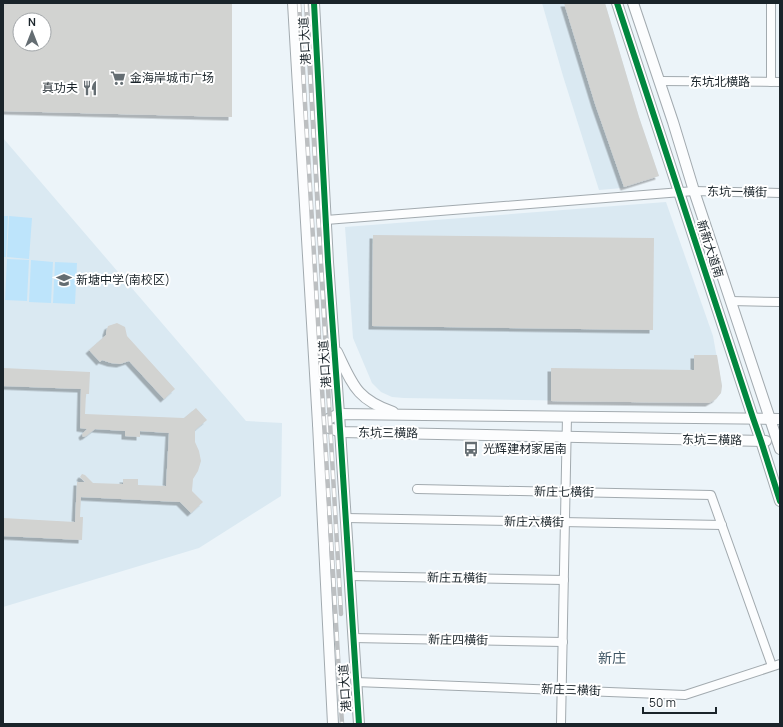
<svg xmlns="http://www.w3.org/2000/svg" width="783" height="727" font-family="Manrope,'Noto Sans SC',sans-serif">
  <style>
    .built { fill: #dae9f2 }
    .green { fill: #bde4fb }
    .building { fill: #d2d3d1; fill-rule: evenodd; filter: url(#shadow) }
    .lines { fill: none; stroke-linecap: round; stroke-linejoin: round }
    .minor-casing { stroke: #a2aaaf; stroke-width: 10 }
    .tertiary-casing { stroke: #a2aaaf; stroke-width: 12 }
    .minor { stroke: #fcfdfe; stroke-width: 8 }
    .tertiary { stroke: #fcfdfe; stroke-width: 10 }
    .rail-casing { stroke: #bcbfc1; stroke-width: 4.5 }
    .rail { stroke: #fff; stroke-width: 3; stroke-dasharray: 9; stroke-linecap: butt }
    .cycleway-casing { stroke: #fff; stroke-width: 8 }
    .cycleway { stroke: #00873e; stroke-width: 6 }
    .labels { text-anchor: middle; stroke-width: 4; stroke-linejoin: round; paint-order: stroke }
    .street-label { font-size: 12px; fill: #1a242a; stroke: #fff }
    .poi-label { font-size: 12px; fill: #1a242a; stroke: #fff; text-anchor: start }
    .quarter-label { font-size: 14px; fill: #3f5563; stroke: #fff }
  </style>
  <defs>
    <filter id="shadow"><feDropShadow dx="-3.5" dy="3.5" stdDeviation="0" flood-color="#0004"/></filter>
  </defs>
  <rect width="100%" height="100%" fill="#ecf4f9"/>
  <g class="built">
    <path d="M 542,3 L 605,3 L 639,117 L 659,176 L 622,188 L 599,190 L 563,76 Z"/>
    <path d="M 3,138 L 246,421 L 282,423 L 281,496 L 199,548 L 3,607 Z"/>
    <path d="M 666,202 L 713,336 L 722,386 L 721,393 L 716,399 L 709,403 L 702,403 L 404,398 L 392,397 L 381,392 L 372,383 L 353,338 L 345,227 Z"/>
  </g>
  <g class="green">
    <path d="M 3,216 L 8,216 L 6,257 L 3,257 Z"/>
    <path d="M 9,216 L 32,218 L 29,259 L 7,257 Z"/>
    <path d="M 7,259 L 29,260 L 27,301 L 5,300 Z"/>
    <path d="M 31,260 L 53,262 L 51,303 L 29,302 Z"/>
    <path d="M 55,262 L 77,263 L 75,304 L 53,303 Z"/>
  </g>
  <g class="building">
    <path d="M 3,3 L 232,3 L 232,117 L 3,111 ZM 20,20 L 44,20 L 44,44 L 20,44 Z"/>
    <path d="M 564,3 L 605,3 L 639,117 L 659,176 L 624,187 L 595,104 Z"/>
    <path d="M 373,235 L 654,238 L 653,330 L 372,326 Z"/>
    <path d="M 117,323 L 125,327 L 127,336 L 175,389 L 164,399 L 129,361 L 120,364 L 111,363 L 102,360 L 100,362 L 89,350 L 106,335 L 106,332 L 108,326 Z"/>
    <path d="M 694,355 L 717,355 L 722,386 L 721,393 L 716,399 L 709,403 L 551,401 L 551,368 L 694,370 Z"/>
    <path d="M 3,368 L 90,372 L 89,394 L 86,394 L 85,414 L 184,418 L 196,408 L 207,420 L 195,430 L 195,442 L 199,451 L 201,461 L 198,471 L 193,479 L 192,491 L 203,502 L 191,513 L 180,502 L 81,497 L 80,517 L 83,517 L 82,540 L 3,536 L 3,518 L 75,522 L 77,482 L 85,482 L 80,477 L 82,474 L 85,475 L 93,483 L 123,484 L 123,479 L 138,479 L 138,485 L 166,486 L 169,433 L 140,431 L 140,437 L 125,436 L 125,431 L 95,429 L 86,436 L 83,437 L 82,434 L 87,429 L 80,428 L 81,389 L 3,386 Z"/>
  </g>
  <g class="lines">
    <g class="minor-casing">
      <g id="minor">
        <path d="M 660,81 L 780,82"/>
        <path d="M 771,82 L 771,3"/>
        <path d="M 326,220 L 694,191 L 780,193"/>
        <path d="M 731,301 L 780,302"/>
        <path d="M 417,489 L 711,495 L 772,666"/>
        <path d="M 346,518 L 722,525"/>
        <path d="M 350,576 L 564,580"/>
        <path d="M 353,638 L 563,642"/>
        <path d="M 356,682 L 685,695 L 780,664"/>
        <path d="M 561,724 L 567,416"/>
      </g>
    </g>
    <g class="tertiary-casing">
      <g id="tertiary">
        <path d="M 293,3 L 318,424 L 333,724"/>
        <path d="M 314,3 L 328,262 L 339,414 L 359,724"/>
        <path d="M 617,3 L 753,418 L 761,441 L 780,501"/>
        <path d="M 633,3 L 673,122 L 694,191 L 780,449"/>
        <path d="M 337,352 C 353,385 356,399 393,412"/>
        <path d="M 318,424 L 339,414 L 780,419"/>
        <path d="M 318,424 L 341,432 L 766,441"/>
      </g>
    </g>
    <use href="#minor" class="minor"/>
    <use href="#tertiary" class="tertiary"/>
    <g class="rail-casing">
      <g id="rail">
        <path d="M 299,3 L 342,724"/>
        <path d="M 306,3 L 341,614"/>
      </g>
    </g>
    <use href="#rail" class="rail"/>
    <g class="cycleway-casing">
      <g id="cycleway">
        <path d="M 314,3 L 328,262 L 339,414 L 359,724"/>
        <path d="M 617,3 L 753,418 L 761,441 L 780,501"/>
      </g>
    </g>
    <use href="#cycleway" class="cycleway"/>
  </g>
  <defs>
    <g id="supermarket-bare" transform="scale(1.2)"><path d="M-6-5.5h2.5l.6 2H6L4.5 2H-2.5L-4.4-4H-6ZM-1.5 3.2a1.3 1.3 0 1 0 .1 0ZM3 3.2a1.3 1.3 0 1 0 .1 0Z" fill="#646d72" stroke="#fff" stroke-width="2.5" paint-order="stroke"/></g>
    <g id="restaurant-bare" transform="scale(1.2)"><path d="M-5-6h1v4h1v-4h1v4h1v-4h1v5L-1.5 .5V6h-2V.5L-5-1ZM5-6V6H3V1.5H1.5Q1.5-4 5-6Z" fill="#646d72" stroke="#fff" stroke-width="2.5" paint-order="stroke"/></g>
    <g id="school-bare" transform="scale(1.2)"><path d="M0-5L7-2L0 1L-7-2ZM-4 1L0 2.5L4 1V4Q0 6-4 4Z" fill="#646d72" stroke="#fff" stroke-width="2.5" paint-order="stroke"/></g>
    <g id="bus-bare" transform="scale(1.2)"><path d="M-5-6H5V4H4V6H2V4H-2V6H-4V4H-5ZM-3.5-4V0h7V-4ZM-3.5 1.2v1.5H-2V1.2ZM2 1.2v1.5H3.5V1.2Z" fill="#646d72" stroke="#fff" stroke-width="2.5" paint-order="stroke"/></g>
  </defs>
  <g fill-rule="evenodd">
    <use href="#supermarket-bare" x="118" y="78"/>
    <use href="#restaurant-bare" x="90" y="88"/>
    <use href="#school-bare" x="64" y="280"/>
    <use href="#bus-bare" x="471" y="449"/>
  </g>
  <g class="labels">
    <g class="street-label">
      <text transform="translate(305 41) rotate(-93)" y="4">港口大道</text>
      <text x="720" y="86">东坑北横路</text>
      <text transform="translate(737 192) rotate(1)" y="4">东坑一横街</text>
      <text transform="translate(710 249) rotate(72)" y="4">新新大道南</text>
      <text transform="translate(325 364) rotate(-94)" y="4">港口大道</text>
      <text transform="translate(388 433) rotate(1)" y="4">东坑三横路</text>
      <text transform="translate(712 440) rotate(1)" y="4">东坑三横路</text>
      <text transform="translate(564 492) rotate(1)" y="4">新庄七横街</text>
      <text transform="translate(534 522) rotate(1)" y="4">新庄六横街</text>
      <text transform="translate(457 578) rotate(1)" y="4">新庄五横街</text>
      <text transform="translate(458 640) rotate(1)" y="4">新庄四横街</text>
      <text transform="translate(345 688) rotate(-94)" y="4">港口大道</text>
      <text transform="translate(571 690) rotate(2)" y="4">新庄三横街</text>
    </g>
    <g class="poi-label">
      <text x="130" y="82">金海岸城市广场</text>
      <text x="78" y="92" text-anchor="end">真功夫</text>
      <text x="76" y="284">新塘中学(南校区)</text>
      <text x="483" y="453">光辉建材家居南</text>
    </g>
    <g class="quarter-label">
      <text x="612" y="663">新庄</text>
    </g>
  </g>
  <rect width="783" height="727" fill="none" stroke="#1a242a" stroke-width="8"/>
  <g transform="translate(32 32)"><circle r="19" fill="#ffffff" stroke="#a3a7aa"/>
  <path d="M0-3L7 15L0 10L-7 15Z" fill="#646d72"/>
  <text y="-6" font-size="11" font-weight="bold" text-anchor="middle" fill="#1a242a">N</text>
  </g>
  <path d="M643 707v6h73v-6" fill="none" stroke="#1a242a" stroke-width="2"/>
  <text x="649" y="707" font-size="12" fill="#1a242a" stroke="#ffffff" stroke-width="3" paint-order="stroke">50 m</text>
</svg>
